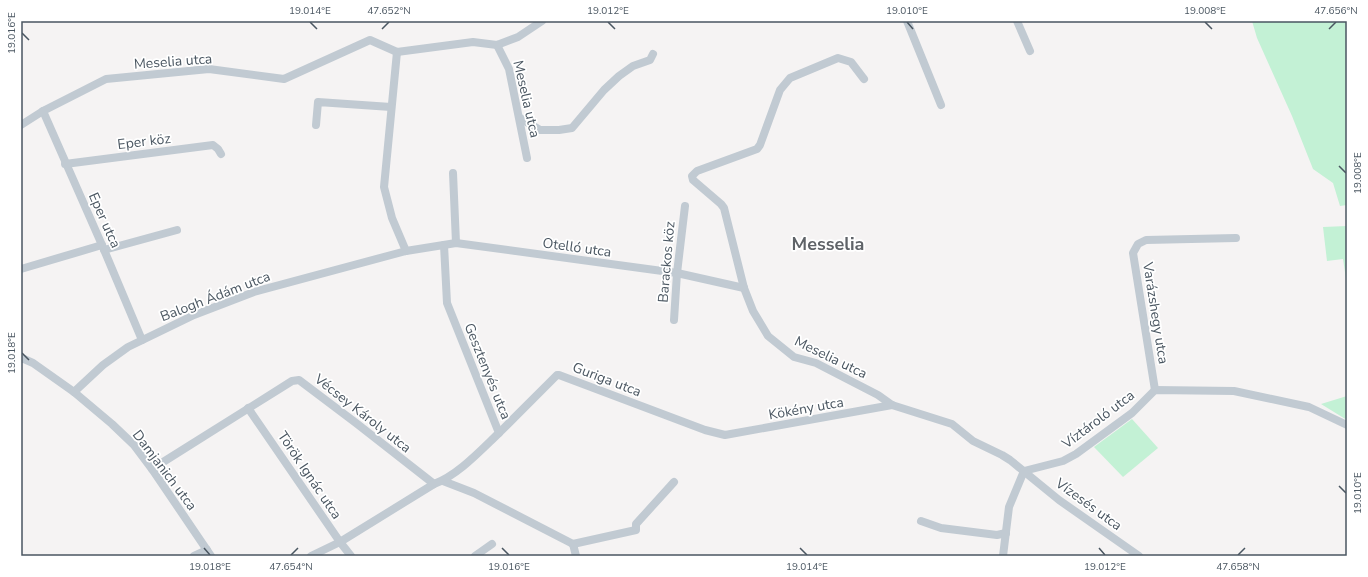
<svg xmlns="http://www.w3.org/2000/svg" width="1368" height="577" font-family="'Nunito Sans',sans-serif">
  <style>
    .green { fill: #c3f1d5 }
    .lines { fill: none; stroke-linecap: round; stroke-linejoin: round }
    .street { stroke: #c1cad2; stroke-width: 8 }
    .ticks { fill: none; stroke: #4a5661; stroke-width: 1.5 }
    .labels { text-anchor: middle; stroke-width: 3.5; stroke-linejoin: round; paint-order: stroke }
    .street-label { font-size: 14px; fill: #4a5661; stroke: #fff }
    .district-label { font-size: 18px; font-weight: bold; fill: #5f6368; stroke: #fff }
    .neatline { fill: none; stroke: #4a5661; stroke-width: 1.5 }
    .ticks-label { font-size: 10px; text-anchor: middle; fill: #4a5661 }
  </style>
  <rect width="100%" height="100%" fill="#f5f3f3"/>
  <g class="green">
    <path d="M 1252,21 L 1347,21 L 1347,205 L 1340,206 L 1333,183 L 1313,169 L 1292,116 L 1257,38 Z"/>
    <path d="M 1347,226 L 1347,285 L 1343,259 L 1327,261 L 1323,227 Z"/>
    <path d="M 1347,396 L 1347,420 L 1321,404 Z"/>
    <path d="M 1132,419 L 1158,448 L 1123,477 L 1094,447 Z"/>
  </g>
  <g class="lines">
    <g class="street">
      <path d="M 907,21 L 941,105"/>
      <path d="M 1017,21 L 1030,51"/>
      <path d="M 497,45 L 509,69 L 527,158"/>
      <path d="M 397,52 L 384,187 L 392,218 L 406,251"/>
      <path d="M 864,79 L 851,62 L 838,58 L 790,78 L 780,90 L 760,145 L 757,149 L 697,171 L 692,176 L 693,180 L 721,204 L 724,208 L 744,288 L 753,311 L 768,336 L 794,357 L 816,363 L 878,395 L 892,405 L 952,424 L 973,441 L 1002,455 L 1010,460 L 1059,500 L 1139,556"/>
      <path d="M 43,111 L 102,245 L 142,340"/>
      <path d="M 520,118 L 540,130 L 559,130 L 572,128 L 604,90 L 619,76 L 633,66 L 650,60 L 653,54"/>
      <path d="M 21,125 L 43,111 L 106,79 L 209,69 L 284,79 L 370,40 L 397,52 L 473,42 L 497,45 L 518,37 L 542,21"/>
      <path d="M 316,125 L 318,102 L 391,107"/>
      <path d="M 65,164 L 213,145 L 218,149 L 221,154"/>
      <path d="M 453,173 L 456,243"/>
      <path d="M 104,250 L 177,230"/>
      <path d="M 21,269 L 102,245"/>
      <path d="M 674,320 L 677,273 L 685,206"/>
      <path d="M 21,359 L 24,359 L 33,363 L 74,392 L 112,424 L 134,445 L 152,469 L 211,556"/>
      <path d="M 1155,390 L 1133,253 L 1138,244 L 1146,240 L 1236,238"/>
      <path d="M 74,392 L 103,365 L 128,347 L 194,315 L 254,292 L 406,251 L 456,243 L 677,273 L 744,288"/>
      <path d="M 248,408 L 340,542 L 351,556"/>
      <path d="M 499,433 L 557,375 L 559,375 L 705,430 L 725,435 L 892,405"/>
      <path d="M 152,469 L 292,381 L 299,380 L 356,423 L 434,484"/>
      <path d="M 1024,471 L 1063,461 L 1076,454 L 1132,413 L 1155,390 L 1234,391 L 1309,407 L 1347,425"/>
      <path d="M 443,481 L 474,493 L 573,544"/>
      <path d="M 921,521 L 941,528 L 997,535 L 1006,533"/>
      <path d="M 573,544 L 636,530 L 636,524 L 674,482"/>
      <path d="M 573,544 L 576,556"/>
      <path d="M 194,556 L 207,550"/>
      <path d="M 311,556 L 340,542 L 434,484 C 458,475 480,451 499,433 L 447,303 L 444,245"/>
      <path d="M 475,556 L 492,544"/>
      <path d="M 1003,556 L 1009,507 L 1024,471"/>
    </g>
  </g>
  <path class="ticks" d="M 310,22 L 317,29M 608,22 L 615,29M 907,22 L 913,29M 1205,22 L 1212,29M 382,29 L 389,22M 1329,29 L 1336,22M 22,33 L 29,40M 1339,166 L 1346,173M 22,353 L 29,360M 1339,486 L 1346,493M 204,548 L 210,555M 502,548 L 509,555M 800,548 L 807,555M 1099,548 L 1105,555M 291,555 L 298,548M 1238,555 L 1245,548"/>
  <g class="labels">
    <g class="street-label">
      <text transform="translate(173 61) rotate(-4)" y="5">Meselia utca</text>
      <text transform="translate(527 99) rotate(77)" y="5">Meselia utca</text>
      <text transform="translate(144 141) rotate(-7)" y="5">Eper köz</text>
      <text transform="translate(105 220) rotate(66)" y="5">Eper utca</text>
      <text transform="translate(577 247) rotate(8)" y="5">Otelló utca</text>
      <text transform="translate(666 262) rotate(-85)" y="5">Barackos köz</text>
      <text transform="translate(215 296) rotate(-21)" y="5">Balogh Ádám utca</text>
      <text transform="translate(1156 313) rotate(81)" y="5">Varázshegy utca</text>
      <text transform="translate(831 357) rotate(26)" y="5">Meselia utca</text>
      <text transform="translate(488 371) rotate(68)" y="5">Gesztenyés utca</text>
      <text transform="translate(607 379) rotate(21)" y="5">Guriga utca</text>
      <text transform="translate(806 408) rotate(-10)" y="5">Kökény utca</text>
      <text transform="translate(363 413) rotate(38)" y="5">Vécsey Károly utca</text>
      <text transform="translate(1098 419) rotate(-37)" y="5">Víztároló utca</text>
      <text transform="translate(165 470) rotate(53)" y="5">Damjanich utca</text>
      <text transform="translate(310 475) rotate(56)" y="5">Török Ignác utca</text>
      <text transform="translate(1089 504) rotate(36)" y="5">Vízesés utca</text>
    </g>
    <g class="district-label">
      <text x="828" y="250">Messelia</text>
    </g>
  </g>
  <rect width="1368" height="577" fill="none" stroke="#ffffff" stroke-width="44"/>
  <rect x="22" y="22" width="1324" height="533" class="neatline"/>
  <g class="ticks-label">
    <text x="310" y="14">19.014°E</text>
    <text x="389" y="14">47.652°N</text>
    <text x="608" y="14">19.012°E</text>
    <text x="907" y="14">19.010°E</text>
    <text x="1205" y="14">19.008°E</text>
    <text x="1336" y="14">47.656°N</text>
    <text transform="translate(11 33) rotate(-90)" y="4">19.016°E</text>
    <text transform="translate(1357 173) rotate(-90)" y="4">19.008°E</text>
    <text transform="translate(11 353) rotate(-90)" y="4">19.018°E</text>
    <text transform="translate(1357 493) rotate(-90)" y="4">19.010°E</text>
    <text x="210" y="570">19.018°E</text>
    <text x="291" y="570">47.654°N</text>
    <text x="509" y="570">19.016°E</text>
    <text x="807" y="570">19.014°E</text>
    <text x="1105" y="570">19.012°E</text>
    <text x="1238" y="570">47.658°N</text>
  </g>
</svg>
